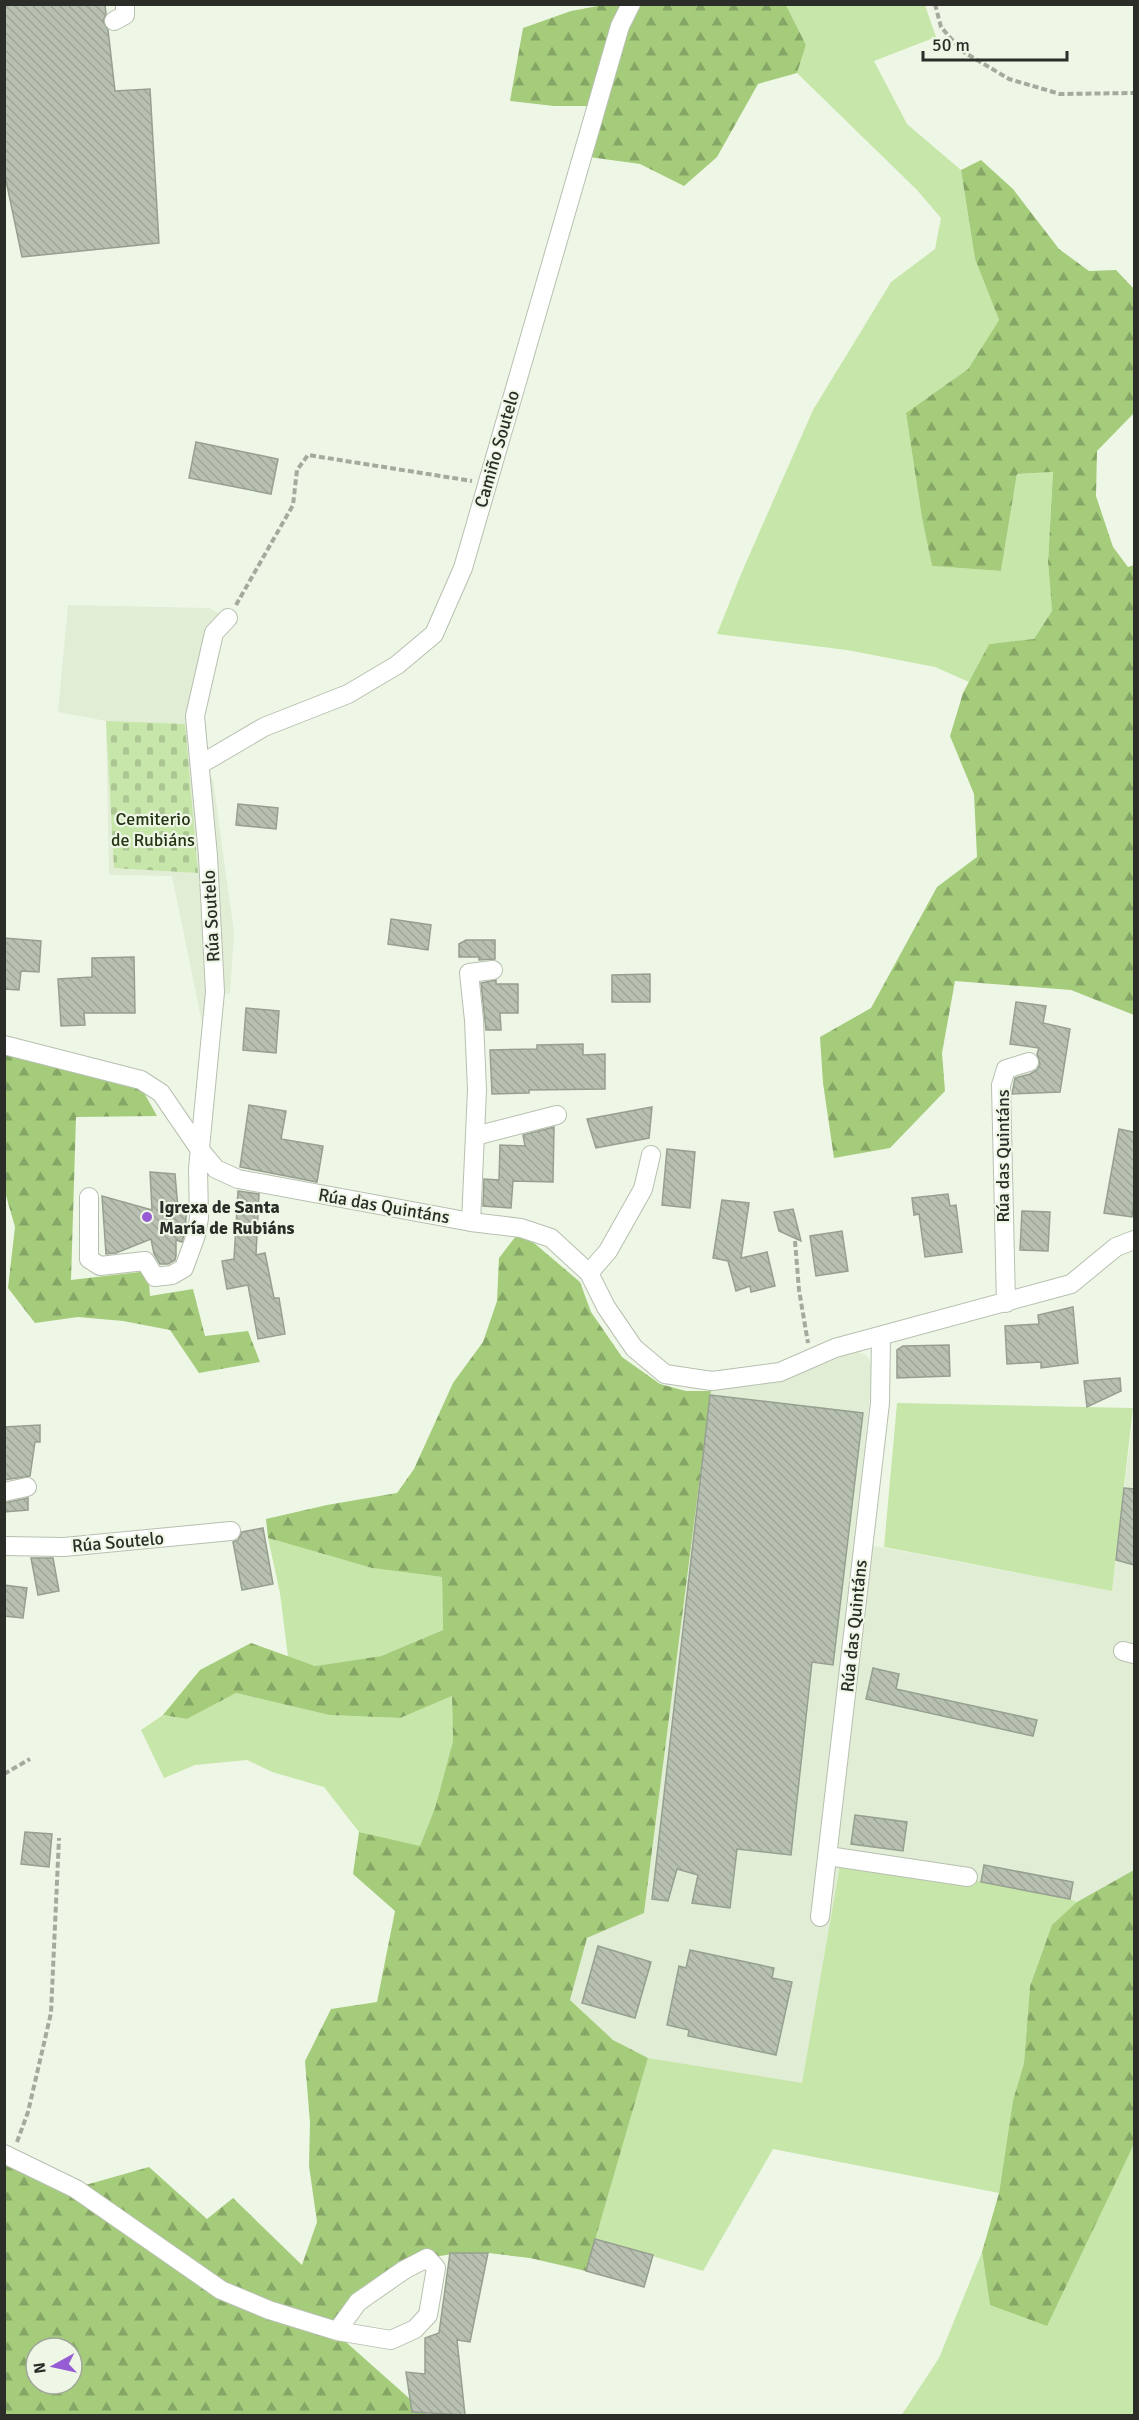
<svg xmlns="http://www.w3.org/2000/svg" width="1139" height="2420" font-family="Signika,sans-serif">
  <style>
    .built { fill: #e1edd5 }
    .green { fill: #c7e6aa }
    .forest { fill: url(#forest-firs); fill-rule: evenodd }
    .cemetery { fill: url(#cemetery-stones) }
    .building { fill: url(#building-back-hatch); stroke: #97a090; stroke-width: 1.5 }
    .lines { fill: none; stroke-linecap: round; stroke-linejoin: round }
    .minor-casing { stroke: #b7c0b0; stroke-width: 20 }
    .path { stroke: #a4ab9e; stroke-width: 4; stroke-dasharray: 6 3; stroke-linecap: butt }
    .minor { stroke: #fff; stroke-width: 18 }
    .poi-dot { fill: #955cd3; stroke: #eef7e6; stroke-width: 2 }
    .labels { text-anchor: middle; stroke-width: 4.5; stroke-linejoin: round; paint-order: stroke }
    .street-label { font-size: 18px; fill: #2b2e28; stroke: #eef7e6 }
    .park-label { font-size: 18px; fill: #263614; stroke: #eef7e6 }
    .poi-label { font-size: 18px; font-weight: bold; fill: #2b2e28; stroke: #eef7e6; text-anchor: start }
  </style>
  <defs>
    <pattern id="forest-firs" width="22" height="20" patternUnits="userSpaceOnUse" patternTransform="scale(1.5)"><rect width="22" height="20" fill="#a4cc7b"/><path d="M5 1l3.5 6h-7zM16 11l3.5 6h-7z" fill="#86a665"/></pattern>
    <pattern id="cemetery-stones" width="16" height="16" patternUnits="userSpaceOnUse" patternTransform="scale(1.5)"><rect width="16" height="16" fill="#c7e6aa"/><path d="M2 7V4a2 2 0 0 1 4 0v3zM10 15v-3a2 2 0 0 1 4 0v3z" fill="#abc692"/></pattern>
    <pattern id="building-back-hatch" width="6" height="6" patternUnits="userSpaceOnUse" patternTransform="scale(1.5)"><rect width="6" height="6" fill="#b8c1b1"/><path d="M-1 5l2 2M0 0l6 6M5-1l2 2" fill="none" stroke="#9ea698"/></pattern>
  </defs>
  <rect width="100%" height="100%" fill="#eef7e6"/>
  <g class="built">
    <path d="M 68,605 L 209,608 L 228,618 L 205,671 L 201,764 L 213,780 L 234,932 L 230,994 L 215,992 L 210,1062 L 172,876 L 109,875 L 106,721 L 58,712 Z"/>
    <path d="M 856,1351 L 867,1356 L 873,1368 L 854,1542 L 1112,1591 L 1134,1408 L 1134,1870 L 1077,1902 L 1070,1899 L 981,1882 L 968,1877 L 841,1859 L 802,2084 L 648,2058 L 613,2040 L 570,2000 L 587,1938 L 644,1913 L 711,1391 L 784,1380 Z"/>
  </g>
  <g class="green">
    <path d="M 786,5 L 925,5 L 936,37 L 874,61 L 907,124 L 961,170 L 975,259 L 999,320 L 968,369 L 906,413 L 922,518 L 932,566 L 1001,571 L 1017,474 L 1053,472 L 1048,562 L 1052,611 L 1034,640 L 989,644 L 969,682 L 935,667 L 847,650 L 717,634 L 741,574 L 813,410 L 891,282 L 935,249 L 941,218 L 917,190 L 797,73 L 806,45 Z"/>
    <path d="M 897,1403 L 1133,1408 L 1112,1591 L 884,1547 Z"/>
    <path d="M 268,1538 L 372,1568 L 442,1577 L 443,1630 L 381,1656 L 315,1666 L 288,1657 L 280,1593 Z"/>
    <path d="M 236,1693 L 329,1715 L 399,1718 L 452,1696 L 453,1741 L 435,1808 L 420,1847 L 359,1832 L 324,1787 L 272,1772 L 247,1760 L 195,1765 L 164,1778 L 141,1730 L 163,1715 L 187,1719 Z"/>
    <path d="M 841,1859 L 968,1877 L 981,1882 L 1070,1899 L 1077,1902 L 1047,1939 L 1030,1986 L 1024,2063 L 1013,2100 L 999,2193 L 773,2149 L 703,2271 L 595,2239 L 648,2058 L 802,2083 Z"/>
    <path d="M 1134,2144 L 1134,2415 L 901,2416 L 939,2358 L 982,2252 L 990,2305 L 1115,2182 Z"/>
  </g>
  <g class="forest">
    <path d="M 603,5 L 786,5 L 806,45 L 797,73 L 758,84 L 717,157 L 684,186 L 640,164 L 582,156 L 597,106 L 554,106 L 510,101 L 523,28 L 571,11 Z"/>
    <path d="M 981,160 L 1013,189 L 1059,249 L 1089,271 L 1116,270 L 1134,289 L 1134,413 L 1097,451 L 1096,496 L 1113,547 L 1128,567 L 1134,565 L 1134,1015 L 1071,990 L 955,981 L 942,1053 L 945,1091 L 890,1148 L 834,1158 L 823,1083 L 820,1037 L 871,1008 L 937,887 L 977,857 L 974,794 L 950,736 L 963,693 L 989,644 L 1034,639 L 1052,611 L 1048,562 L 1053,472 L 1017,474 L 1001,571 L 932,566 L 922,518 L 906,413 L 968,369 L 999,320 L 975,259 L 961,170 Z"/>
    <path d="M 4,1053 L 138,1082 L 157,1116 L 76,1117 L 71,1280 L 148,1271 L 150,1296 L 193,1289 L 205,1336 L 248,1331 L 260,1362 L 199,1373 L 170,1330 L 123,1321 L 78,1317 L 35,1323 L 8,1288 L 15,1227 L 5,1192 Z"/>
    <path d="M 516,1236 L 534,1243 L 580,1282 L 591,1312 L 622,1357 L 660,1384 L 686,1391 L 711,1391 L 644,1913 L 587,1938 L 570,2000 L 613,2040 L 648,2058 L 586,2271 L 530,2258 L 488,2253 L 459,2253 L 427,2258 L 358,2302 L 338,2335 L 428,2415 L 5,2415 L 4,2154 L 75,2188 L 149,2167 L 207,2219 L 233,2198 L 302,2265 L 317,2222 L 309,2166 L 310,2123 L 305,2061 L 331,2009 L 377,2002 L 395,1911 L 353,1874 L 359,1832 L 420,1846 L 435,1808 L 453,1741 L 452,1696 L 400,1718 L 329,1715 L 236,1693 L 187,1719 L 163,1715 L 200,1670 L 251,1643 L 315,1666 L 381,1656 L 443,1630 L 442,1577 L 372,1568 L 268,1538 L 266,1519 L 327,1505 L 397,1493 L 414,1469 L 453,1383 L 483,1342 L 497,1301 L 499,1258 ZM 36,2348 L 72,2348 L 72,2384 L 36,2384 Z"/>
    <path d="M 1134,1870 L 1134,2144 L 1047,2326 L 990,2305 L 982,2252 L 999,2193 L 1013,2100 L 1024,2063 L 1030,1986 L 1052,1925 L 1077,1902 Z"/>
  </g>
  <path class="cemetery" d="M 106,721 L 185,724 L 198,873 L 114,868 Z"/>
  <g class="building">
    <path d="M 4,4 L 105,4 L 106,14 L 103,21 L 108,30 L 115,91 L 150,89 L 159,243 L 22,257 L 4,171 Z"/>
    <path d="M 196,442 L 278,459 L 271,494 L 189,478 Z"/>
    <path d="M 238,804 L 278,808 L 276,829 L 236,825 Z"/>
    <path d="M 391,919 L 431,925 L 428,950 L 388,944 Z"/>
    <path d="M 4,938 L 41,941 L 39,972 L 21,971 L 19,990 L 4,989 Z"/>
    <path d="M 466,940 L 495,940 L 495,959 L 479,960 L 479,957 L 459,957 L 459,944 Z"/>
    <path d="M 134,957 L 135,1013 L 84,1013 L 85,1025 L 61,1026 L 58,979 L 92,977 L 92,958 Z"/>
    <path d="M 650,974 L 650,1002 L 612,1002 L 612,975 Z"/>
    <path d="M 496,980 L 496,984 L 518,984 L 518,1013 L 500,1013 L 501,1030 L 486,1030 L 481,983 Z"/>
    <path d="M 1016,1002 L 1046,1006 L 1043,1023 L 1070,1029 L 1060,1092 L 1012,1094 L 1015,1078 L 1030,1074 L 1037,1070 L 1040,1064 L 1037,1054 L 1039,1048 L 1010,1044 Z"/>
    <path d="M 246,1008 L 279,1011 L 276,1053 L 243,1050 Z"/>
    <path d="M 583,1044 L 583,1055 L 605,1054 L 605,1089 L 529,1090 L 529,1093 L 492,1094 L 490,1050 L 537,1049 L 537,1045 Z"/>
    <path d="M 249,1105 L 286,1111 L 281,1139 L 323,1146 L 317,1182 L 240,1167 Z"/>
    <path d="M 652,1107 L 649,1138 L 596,1148 L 587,1119 Z"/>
    <path d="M 554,1127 L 553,1182 L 513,1181 L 511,1208 L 483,1206 L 484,1179 L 499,1180 L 500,1145 L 525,1146 L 523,1135 Z"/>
    <path d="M 1119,1129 L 1134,1132 L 1134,1202 L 1132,1217 L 1104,1213 Z"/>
    <path d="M 667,1149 L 695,1152 L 690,1208 L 662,1205 Z"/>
    <path d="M 150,1172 L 175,1174 L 178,1208 L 187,1204 L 185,1232 L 182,1242 L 176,1240 L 176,1256 L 175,1260 L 168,1264 L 160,1264 L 154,1254 L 151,1239 L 116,1253 L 106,1254 L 102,1196 L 152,1210 Z"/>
    <path d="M 238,1191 L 259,1194 L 256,1255 L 265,1253 L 274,1298 L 279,1298 L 285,1334 L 258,1339 L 248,1285 L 227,1289 L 222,1261 L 234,1259 Z"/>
    <path d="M 948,1194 L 950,1206 L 956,1205 L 962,1252 L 925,1257 L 919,1214 L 914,1215 L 912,1198 Z"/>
    <path d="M 722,1200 L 749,1203 L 741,1258 L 767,1252 L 775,1286 L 751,1292 L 750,1286 L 736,1291 L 728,1261 L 713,1258 Z"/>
    <path d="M 793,1209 L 801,1241 L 779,1231 L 774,1212 Z"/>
    <path d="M 1022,1211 L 1050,1212 L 1048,1251 L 1020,1250 Z"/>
    <path d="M 842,1231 L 848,1271 L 816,1276 L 810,1236 Z"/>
    <path d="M 1073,1307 L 1078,1363 L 1041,1368 L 1041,1362 L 1007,1364 L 1005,1326 L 1039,1324 L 1038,1315 Z"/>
    <path d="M 949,1345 L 950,1376 L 897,1378 L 897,1350 L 903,1346 Z"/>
    <path d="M 1120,1378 L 1121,1391 L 1087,1407 L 1084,1381 Z"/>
    <path d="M 710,1395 L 863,1413 L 833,1665 L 812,1662 L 791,1855 L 737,1849 L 730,1908 L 692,1903 L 698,1875 L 677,1869 L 668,1901 L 652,1899 Z"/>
    <path d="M 40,1425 L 40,1442 L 35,1442 L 30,1476 L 4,1480 L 4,1427 Z"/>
    <path d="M 1124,1488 L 1134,1489 L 1134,1565 L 1116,1560 Z"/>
    <path d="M 28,1498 L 28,1510 L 4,1512 L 4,1503 Z"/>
    <path d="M 263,1528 L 273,1584 L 242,1590 L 233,1542 L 238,1540 L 242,1532 Z"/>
    <path d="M 31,1558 L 53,1558 L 59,1591 L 38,1595 Z"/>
    <path d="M 4,1585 L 27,1588 L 23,1618 L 4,1616 Z"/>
    <path d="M 873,1668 L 899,1674 L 896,1689 L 1037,1720 L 1033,1736 L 866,1699 Z"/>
    <path d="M 855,1815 L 907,1822 L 903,1851 L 851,1844 Z"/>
    <path d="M 25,1832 L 52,1834 L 49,1867 L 21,1864 Z"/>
    <path d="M 984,1865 L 1073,1882 L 1070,1899 L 981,1882 Z"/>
    <path d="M 598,1946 L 651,1962 L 635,2018 L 582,2003 Z"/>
    <path d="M 690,1950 L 774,1968 L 772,1978 L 792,1982 L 776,2055 L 688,2036 L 689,2030 L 667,2025 L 679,1966 L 686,1968 Z"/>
    <path d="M 595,2239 L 653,2255 L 644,2287 L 586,2271 Z"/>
    <path d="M 450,2253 L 488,2253 L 470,2342 L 457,2340 L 465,2415 L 412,2412 L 406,2372 L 425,2374 L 425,2338 L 439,2333 Z"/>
  </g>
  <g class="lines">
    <g class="minor-casing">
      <g id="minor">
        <path d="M 114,21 L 125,15 L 125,4"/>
        <path d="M 201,764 L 264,727 L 348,694 L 397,665 L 434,634 L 463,568 L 620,26 L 631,4"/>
        <path d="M 4,1045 L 141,1080 L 161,1093 L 200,1150 L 216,1169 L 238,1179 L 471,1222 L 521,1228 L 551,1238 L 589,1273 L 606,1307 L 634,1348 L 665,1374 L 712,1381 L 780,1372 L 835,1348 L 1071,1284 L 1116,1247 L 1134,1240"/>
        <path d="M 475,1136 L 557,1115"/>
        <path d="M 89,1197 L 89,1259 L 100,1266 L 145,1261 L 155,1277 L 172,1275 L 184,1268 L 196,1235 L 199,1218 L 198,1169 L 215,992 L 208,856 L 195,716 L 214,633 L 228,618"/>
        <path d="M 471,1222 L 477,1090 L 474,1020 L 469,973 L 493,970"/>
        <path d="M 589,1273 L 608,1251 L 643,1189 L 651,1155"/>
        <path d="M 1006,1303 L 1001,1085 L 1006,1069 L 1029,1062"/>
        <path d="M 4,1492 L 27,1487"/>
        <path d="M 4,1546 L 64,1547 L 231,1531"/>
        <path d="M 1123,1651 L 1134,1654"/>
        <path d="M 828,1856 L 968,1877"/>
        <path d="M 820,1917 L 880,1403 L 881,1336"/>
        <path d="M 4,2154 L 76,2189 L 221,2290 L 269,2310 L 337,2331 L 391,2340 L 415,2329 L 428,2315 L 436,2268 L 427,2258 L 404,2270 L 358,2302 L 337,2331"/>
      </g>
    </g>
    <g class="path">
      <path d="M 935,4 L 941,27 L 962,51 L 1009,79 L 1060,94 L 1134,93"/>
      <path d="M 236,605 L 293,505 L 297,470 L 308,455 L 472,481"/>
      <path d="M 795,1241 L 799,1290 L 808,1343"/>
      <path d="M 4,1774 L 30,1759"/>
      <path d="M 17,2142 L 28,2112 L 51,2013 L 59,1838"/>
    </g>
    <use href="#minor" class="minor"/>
  </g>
  <circle class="poi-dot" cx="147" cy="1217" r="6"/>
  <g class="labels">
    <g class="street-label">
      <text transform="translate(497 449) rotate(-74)" y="6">Camiño Soutelo</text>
      <text transform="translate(211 916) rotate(-93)" y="6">Rúa Soutelo</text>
      <text transform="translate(1003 1156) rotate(-90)" y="6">Rúa das Quintáns</text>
      <text transform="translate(384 1206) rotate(10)" y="6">Rúa das Quintáns</text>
      <text transform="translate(118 1542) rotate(-5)" y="6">Rúa Soutelo</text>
      <text transform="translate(854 1626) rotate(-84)" y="6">Rúa das Quintáns</text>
    </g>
    <g class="park-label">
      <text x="153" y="825">Cemiterio<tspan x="153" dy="21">de Rubiáns</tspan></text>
    </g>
    <g class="poi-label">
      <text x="159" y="1213">Igrexa de Santa<tspan x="159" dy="21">María de Rubiáns</tspan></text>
    </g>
  </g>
  <rect width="1139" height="2420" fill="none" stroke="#2b2e28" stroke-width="12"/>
  <g transform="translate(54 2366) rotate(262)"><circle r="28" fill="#eef7e6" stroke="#a0a79a" stroke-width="1.5"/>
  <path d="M0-4.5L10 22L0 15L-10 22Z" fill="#955cd3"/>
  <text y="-9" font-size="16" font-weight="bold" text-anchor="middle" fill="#2b2e28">N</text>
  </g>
  <path d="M923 51v9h144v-9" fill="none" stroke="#2b2e28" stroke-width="3"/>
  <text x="932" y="51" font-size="18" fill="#2b2e28" stroke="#eef7e6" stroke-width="4.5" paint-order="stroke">50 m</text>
</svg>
